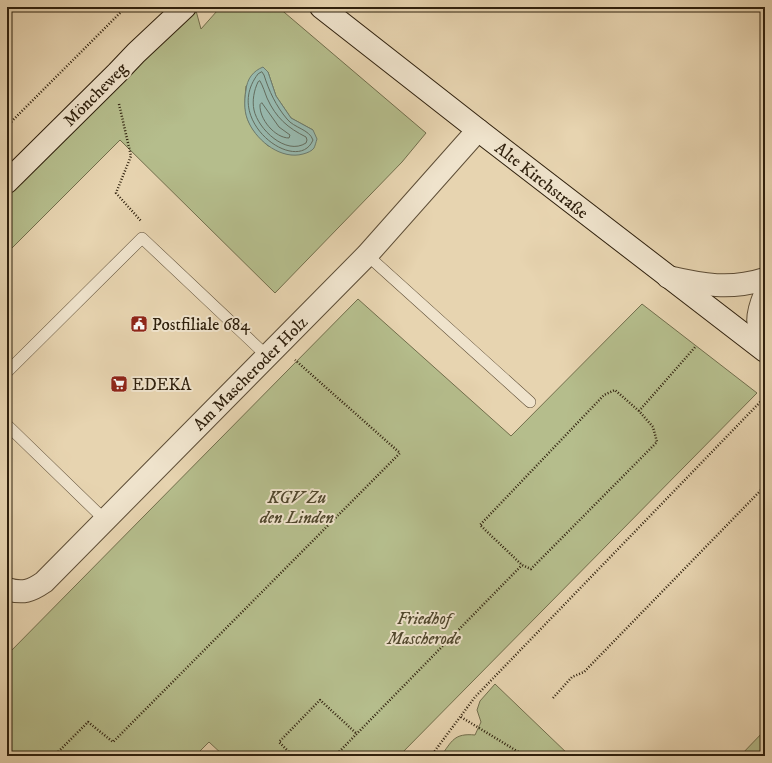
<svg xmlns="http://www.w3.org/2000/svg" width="772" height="763" font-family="'IM FELL DW Pica',serif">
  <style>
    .green { fill: #b5bd8c; stroke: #726e4c; fill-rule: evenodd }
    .water { fill: #97b8ad; stroke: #6d7b6d }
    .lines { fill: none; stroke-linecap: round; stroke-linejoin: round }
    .shore { stroke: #636c5d; stroke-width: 1 }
    .service-casing { stroke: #5d4d36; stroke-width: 12 }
    .minor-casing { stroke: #5d4d36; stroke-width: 24 }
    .secondary-casing { stroke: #2f200d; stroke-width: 24 }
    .path { stroke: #2f200d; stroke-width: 2.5; stroke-dasharray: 1 2; stroke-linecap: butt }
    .service { stroke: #efe3cc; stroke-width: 11 }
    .minor { stroke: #efe3cc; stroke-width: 22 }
    .secondary { stroke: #efe3cc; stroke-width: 22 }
    .labels { text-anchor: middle; stroke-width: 4; stroke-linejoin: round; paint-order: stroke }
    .street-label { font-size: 17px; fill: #2f200d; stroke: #efe3cc }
    .poi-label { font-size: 17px; fill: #2f200d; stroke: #efe3cc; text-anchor: start }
    .park-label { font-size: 17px; font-style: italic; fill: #50472d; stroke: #efe3cc }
  </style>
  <rect width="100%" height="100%" fill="#e7d4b0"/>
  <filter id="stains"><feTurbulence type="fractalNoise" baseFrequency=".005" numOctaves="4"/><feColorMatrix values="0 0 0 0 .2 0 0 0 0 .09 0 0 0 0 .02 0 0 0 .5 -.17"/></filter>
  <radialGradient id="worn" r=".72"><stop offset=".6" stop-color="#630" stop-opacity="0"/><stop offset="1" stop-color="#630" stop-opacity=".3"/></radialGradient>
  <g class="green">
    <path d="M 195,7 L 201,29 L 217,11 L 224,7 L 278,7 L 426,133 L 402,162 L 275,293 L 120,140 L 7,253 L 7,182 ZM 268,72 L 276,96 L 291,118 L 313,130 L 268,146 C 246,125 243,115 246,86 Z"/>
    <path d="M 358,299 L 511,436 L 642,304 L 757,393 L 399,756 L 224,756 L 209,742 L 195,756 L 7,756 L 7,655 Z"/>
    <path d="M 495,684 L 570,756 L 441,756 C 452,741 454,733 475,735 L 481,722 L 477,710 L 480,701 Z"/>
    <path d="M 765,730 L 765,756 L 740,756 Z"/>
  </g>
  <path class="water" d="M 263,67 L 268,72 L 276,96 L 291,118 L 313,130 L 317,139 C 316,142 315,146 314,148 C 312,151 307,153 303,154 C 282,160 258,142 249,123 C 244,113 244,102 246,90 C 247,79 253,71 263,67 Z"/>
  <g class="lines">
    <g class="shore">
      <path d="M 262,72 L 264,75 C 269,91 276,106 287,119 C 294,128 309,129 313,140 C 298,176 221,121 258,74 Z"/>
      <path d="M 260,81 C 263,86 265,93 267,98 C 276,118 288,128 306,137 L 307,140 L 306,143 C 286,156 258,129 254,110 C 252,101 254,90 258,82 Z"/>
      <path d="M 262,103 L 279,127 L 290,135 L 289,138 C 275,138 259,119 260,105 Z"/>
    </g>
    <g class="service-casing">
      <g id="service">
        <path d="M 367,255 L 530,402"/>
        <path d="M 7,372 L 142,238 L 267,356"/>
        <path d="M 7,425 L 105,520"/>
      </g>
    </g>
    <g class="minor-casing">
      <g id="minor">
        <path d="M 668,277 C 702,285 731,290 765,279"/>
        <path d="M 765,294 C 756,316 756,324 765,346"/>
        <path d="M 7,589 C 23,594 31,591 44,582 L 367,255 L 478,130"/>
      </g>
    </g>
    <g class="secondary-casing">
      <g id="secondary">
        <path d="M 321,7 L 478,130 L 765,351"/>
        <path d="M 7,182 L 117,73 L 136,53 L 185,7"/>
      </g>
    </g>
    <g class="path">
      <path d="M 119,104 L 131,156 L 116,193 L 141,221"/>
      <path d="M 7,126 L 126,7"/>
      <path d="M 639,411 L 615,390 L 604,395 L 480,525 L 522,565 L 531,569 L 657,442 L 653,427 L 639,411 L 696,346"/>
      <path d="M 553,698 L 572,677 L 584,672 L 765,486"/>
      <path d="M 461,717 L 525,756"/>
      <path d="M 54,756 L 88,722 L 113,742 L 400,453 L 295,360"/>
      <path d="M 293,756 L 279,742 L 320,700 L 357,734"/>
      <path d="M 335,756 L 522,565"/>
      <path d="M 431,756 L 475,697 L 765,397"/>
    </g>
    <use href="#service" class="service"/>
    <use href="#minor" class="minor"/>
    <use href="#secondary" class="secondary"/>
  </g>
  <defs>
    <g id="civic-square" transform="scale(0.9)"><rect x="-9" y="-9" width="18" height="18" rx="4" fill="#8f2418" stroke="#efe3cc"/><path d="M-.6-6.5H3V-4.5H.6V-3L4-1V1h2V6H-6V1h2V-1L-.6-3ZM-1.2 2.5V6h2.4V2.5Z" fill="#fff"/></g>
    <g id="supermarket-square" transform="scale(0.9)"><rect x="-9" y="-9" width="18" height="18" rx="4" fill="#8f2418" stroke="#efe3cc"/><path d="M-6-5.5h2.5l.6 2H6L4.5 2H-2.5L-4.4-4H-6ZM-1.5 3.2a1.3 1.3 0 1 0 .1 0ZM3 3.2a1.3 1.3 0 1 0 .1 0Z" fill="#fff"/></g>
  </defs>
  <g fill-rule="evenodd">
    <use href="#civic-square" x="139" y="324"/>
    <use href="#supermarket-square" x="119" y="384"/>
  </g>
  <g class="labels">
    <g class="street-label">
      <text transform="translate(95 94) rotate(-45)" y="6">Möncheweg</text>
      <text transform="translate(542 180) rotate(38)" y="6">Alte Kirchstraße</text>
      <text transform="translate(250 373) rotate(-45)" y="6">Am Mascheroder Holz</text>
    </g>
    <g class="poi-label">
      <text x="152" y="330">Postfiliale 684</text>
      <text x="132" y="390">EDEKA</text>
    </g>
    <g class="park-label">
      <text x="297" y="503">KGV Zu<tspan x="297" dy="20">den Linden</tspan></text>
      <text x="424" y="624">Friedhof<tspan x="424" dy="20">Mascherode</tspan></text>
    </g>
  </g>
  <rect width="772" height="763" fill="none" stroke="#e7d4b0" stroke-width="24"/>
  <rect x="8" y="8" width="756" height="747" fill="none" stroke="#2f200d" stroke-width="2"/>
  <rect x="12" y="12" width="748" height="739" fill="none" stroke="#2f200d"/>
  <rect width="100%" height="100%" filter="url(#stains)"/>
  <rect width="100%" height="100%" fill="url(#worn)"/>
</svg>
